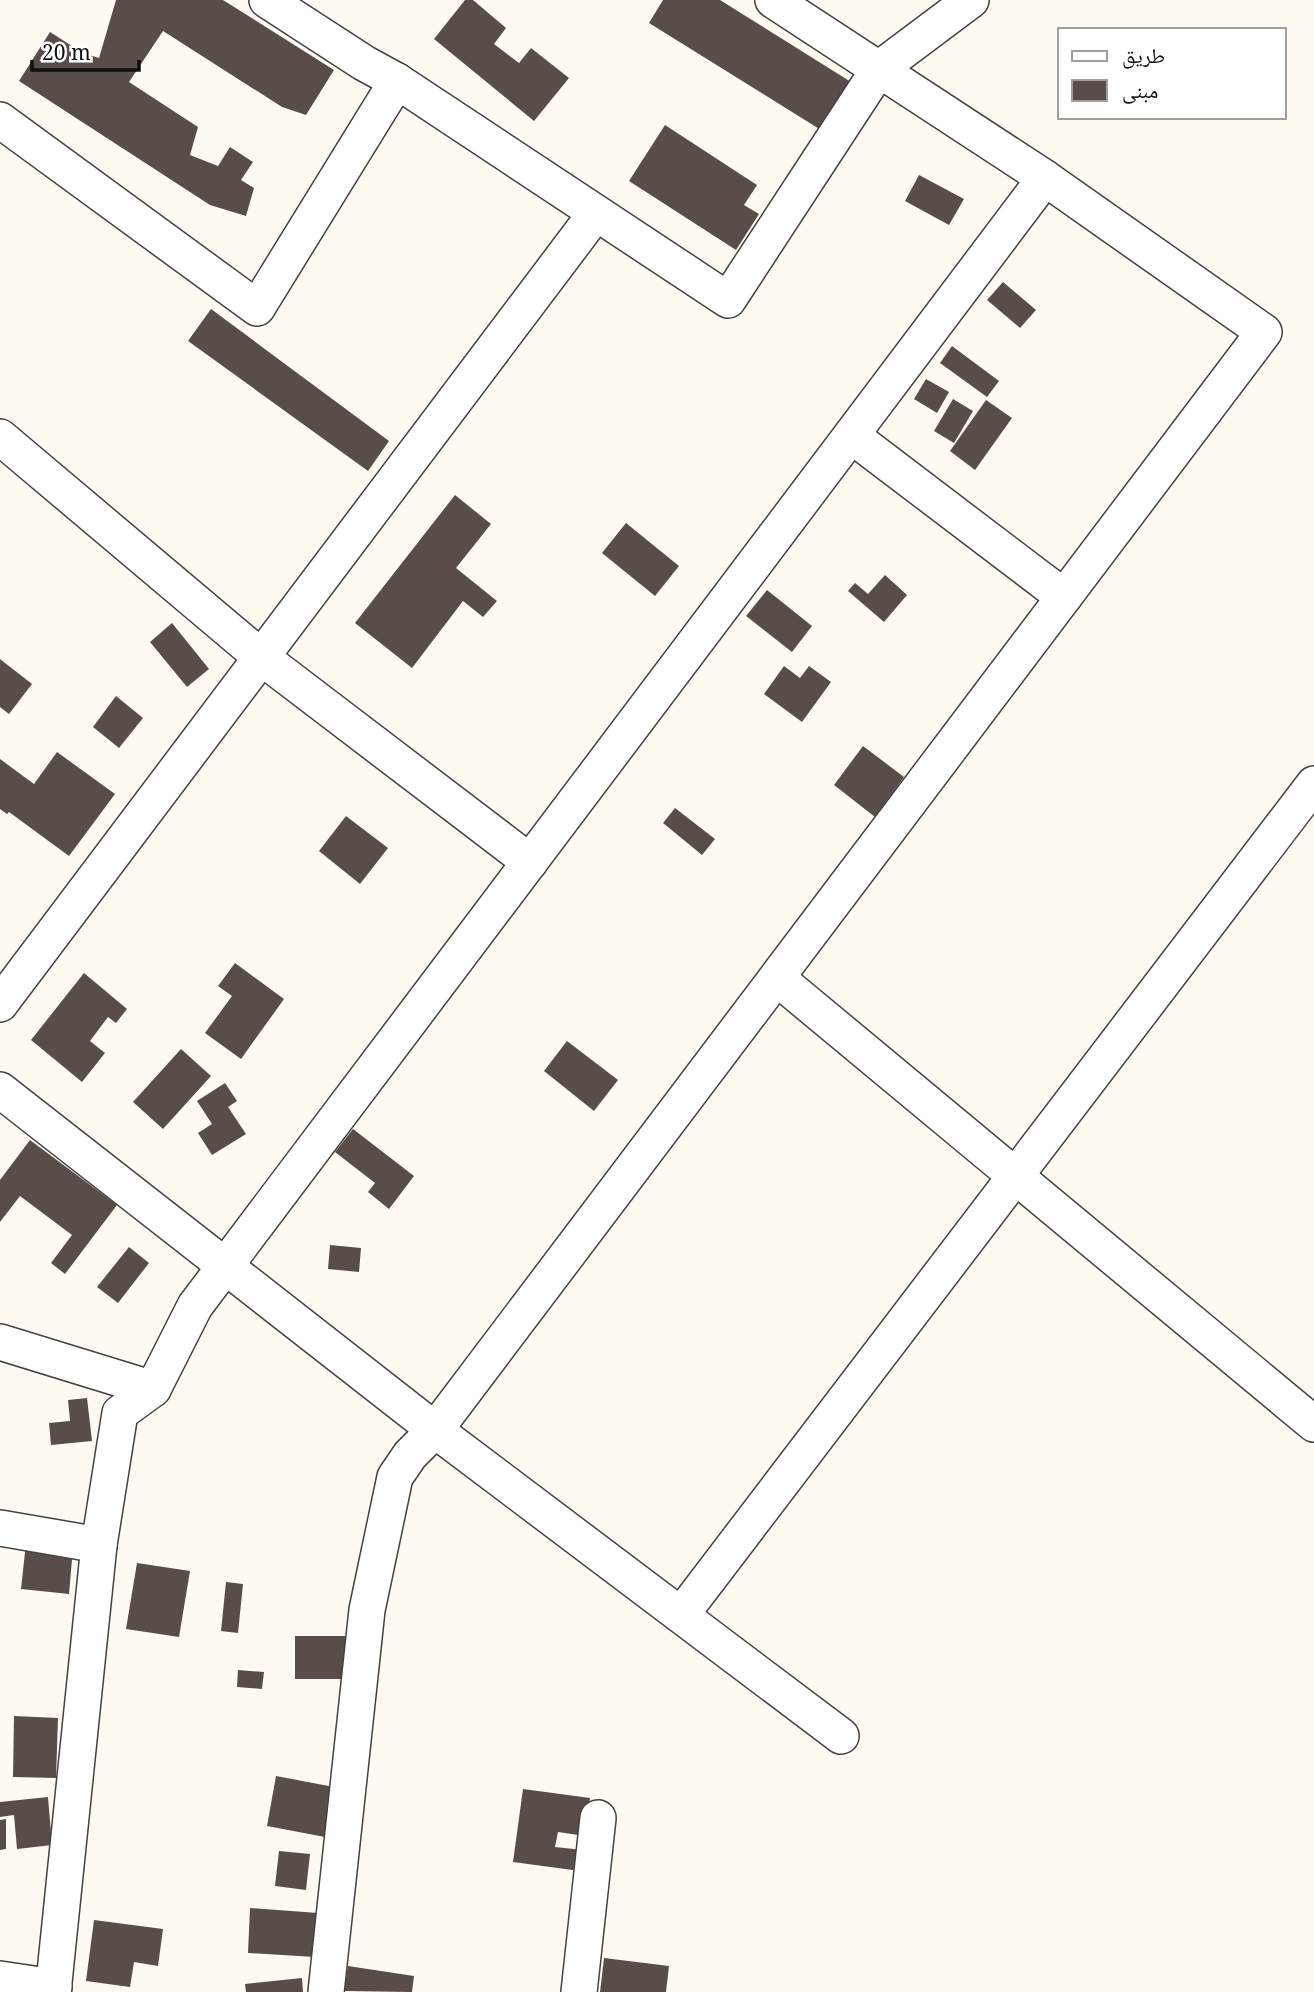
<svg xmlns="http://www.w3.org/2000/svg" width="1314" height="1992" font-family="'Noto Serif','Noto Naskh Arabic',serif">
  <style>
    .building { fill: #594d4a }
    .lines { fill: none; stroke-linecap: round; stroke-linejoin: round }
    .street-casing { stroke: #424242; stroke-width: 38 }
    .street { stroke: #fff; stroke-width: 35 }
  </style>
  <rect width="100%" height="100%" fill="#fffaf1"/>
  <g class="building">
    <path d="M 116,0 L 223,0 L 334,70 L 306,115 L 282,107 L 163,31 L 129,82 L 198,127 L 190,155 L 218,166 L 230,147 L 253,162 L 241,180 L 254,188 L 246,216 L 210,205 L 19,81 L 50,32 L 83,53 L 99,58 Z"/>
    <path d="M 465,0 L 473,0 L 506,28 L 494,44 L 519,63 L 531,48 L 569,78 L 534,121 L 434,39 Z"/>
    <path d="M 663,0 L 720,0 L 851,82 L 821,130 L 649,23 Z"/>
    <path d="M 665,125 L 757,185 L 744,205 L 759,214 L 736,250 L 629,181 Z"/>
    <path d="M 919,175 L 964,199 L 949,225 L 905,201 Z"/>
    <path d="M 1003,282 L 1036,310 L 1020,328 L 987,300 Z"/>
    <path d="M 211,309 L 389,441 L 368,471 L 188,341 Z"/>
    <path d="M 952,346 L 999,381 L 987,397 L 940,363 Z"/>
    <path d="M 926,379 L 949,392 L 937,413 L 914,399 Z"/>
    <path d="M 953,399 L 973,411 L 954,443 L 934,431 Z"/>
    <path d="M 986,400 L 1012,418 L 975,470 L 950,451 Z"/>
    <path d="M 455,495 L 491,524 L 456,568 L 497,601 L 483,617 L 463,601 L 412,668 L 355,623 Z"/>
    <path d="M 626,523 L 679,566 L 655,596 L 602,553 Z"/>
    <path d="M 885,575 L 907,595 L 884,622 L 848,591 L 855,583 L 868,594 Z"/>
    <path d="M 767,590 L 812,626 L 792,652 L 746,616 Z"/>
    <path d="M 172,623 L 209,669 L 187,687 L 150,642 Z"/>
    <path d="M 0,659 L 32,684 L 9,714 L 0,707 Z"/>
    <path d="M 784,666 L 800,678 L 809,666 L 831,682 L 802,722 L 764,694 Z"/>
    <path d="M 116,696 L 143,718 L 119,748 L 93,727 Z"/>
    <path d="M 863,746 L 904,777 L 875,817 L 834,785 Z"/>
    <path d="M 57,752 L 115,794 L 69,856 L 9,812 L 7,814 L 0,809 L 0,759 L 34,784 Z"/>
    <path d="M 675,808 L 715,839 L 702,855 L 663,823 Z"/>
    <path d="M 346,816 L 388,848 L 360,884 L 319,851 Z"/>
    <path d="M 235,963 L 284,999 L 241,1059 L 205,1033 L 232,996 L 218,986 Z"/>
    <path d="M 84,973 L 127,1009 L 116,1023 L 108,1017 L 90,1041 L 105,1053 L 82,1082 L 31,1040 Z"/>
    <path d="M 567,1041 L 618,1080 L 594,1111 L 544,1071 Z"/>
    <path d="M 181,1049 L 211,1076 L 163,1129 L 133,1102 Z"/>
    <path d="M 225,1083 L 237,1101 L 228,1107 L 246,1134 L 212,1155 L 198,1133 L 212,1124 L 197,1101 Z"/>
    <path d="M 353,1129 L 414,1176 L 389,1209 L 368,1192 L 375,1183 L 335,1152 Z"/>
    <path d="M 30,1140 L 117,1205 L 65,1274 L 51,1263 L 72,1235 L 20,1196 L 0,1222 L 0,1180 Z"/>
    <path d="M 330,1245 L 361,1248 L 359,1272 L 328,1269 Z"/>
    <path d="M 129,1247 L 149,1263 L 118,1303 L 97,1287 Z"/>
    <path d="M 87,1398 L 92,1441 L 51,1445 L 49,1423 L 70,1421 L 68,1400 Z"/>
    <path d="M 26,1543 L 73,1548 L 69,1594 L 21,1589 Z"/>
    <path d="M 137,1563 L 190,1571 L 179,1637 L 126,1629 Z"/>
    <path d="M 226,1582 L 243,1584 L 238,1633 L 221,1631 Z"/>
    <rect x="295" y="1636" width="53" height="43"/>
    <path d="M 238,1670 L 264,1672 L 262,1689 L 237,1687 Z"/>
    <path d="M 14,1716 L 58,1718 L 56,1778 L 13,1777 Z"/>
    <path d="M 276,1776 L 334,1787 L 325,1837 L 267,1826 Z"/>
    <path d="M 523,1789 L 590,1798 L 585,1836 L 558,1832 L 555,1847 L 583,1850 L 580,1871 L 513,1862 Z"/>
    <path d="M 48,1797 L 52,1845 L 17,1849 L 14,1815 L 0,1817 L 0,1802 Z"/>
    <path d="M 6,1819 L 6,1849 L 0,1850 L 0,1820 Z"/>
    <path d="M 279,1851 L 310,1854 L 306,1890 L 275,1886 Z"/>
    <path d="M 250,1908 L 318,1913 L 315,1957 L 248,1953 Z"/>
    <path d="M 94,1920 L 163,1929 L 158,1966 L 134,1962 L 130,1987 L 86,1981 Z"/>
    <path d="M 604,1958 L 669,1966 L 666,1992 L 600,1992 Z"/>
    <path d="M 348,1966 L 414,1976 L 412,1992 L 344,1991 Z"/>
    <path d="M 302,1978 L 303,1992 L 246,1992 L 245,1984 Z"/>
  </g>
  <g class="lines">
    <g class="street-casing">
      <g id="street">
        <path d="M 267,0 L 364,63 L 397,81 L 728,300 L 879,69 L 971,0"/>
        <path d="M 0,120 L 257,308 L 397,81"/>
        <path d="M 852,436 L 1064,597"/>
        <path d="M 0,437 L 261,657 L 530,862"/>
        <path d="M 777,978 L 1314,1424"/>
        <path d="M 0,1004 L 596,213"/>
        <path d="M 0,1090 L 435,1430 L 841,1736"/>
        <path d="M 0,1342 L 153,1389"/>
        <path d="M 0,1528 L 99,1545"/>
        <path d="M 681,1615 L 1314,784"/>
        <path d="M 0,1979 L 54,1987"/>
        <path d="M 53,1992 L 99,1545 L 120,1413 L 153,1389 L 195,1306 L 1045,178"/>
        <path d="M 326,1992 L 367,1610 L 395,1477 L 410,1455 L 435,1430 L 1264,332 L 1045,178 L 773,0"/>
        <path d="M 579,1992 L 598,1818"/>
      </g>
    </g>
    <use href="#street" class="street"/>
  </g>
  <rect x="1058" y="28" width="228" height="91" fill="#ffffff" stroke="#9f9f9f" stroke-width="2"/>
  <rect x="1072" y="51" width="35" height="10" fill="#ffffff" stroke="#9f9f9f" stroke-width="2"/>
  <text x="1122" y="63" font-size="21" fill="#0f0f0f">طريق</text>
  <rect x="1072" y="80" width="35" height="21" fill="#594d4a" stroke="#9f9f9f" stroke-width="2"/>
  <text x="1122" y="98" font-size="21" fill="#0f0f0f">مبنى</text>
  <path d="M32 60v10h107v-10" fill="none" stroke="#0f0f0f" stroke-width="3.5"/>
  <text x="42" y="60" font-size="21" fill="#0f0f0f" stroke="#ffffff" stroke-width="5" paint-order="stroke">20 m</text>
</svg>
